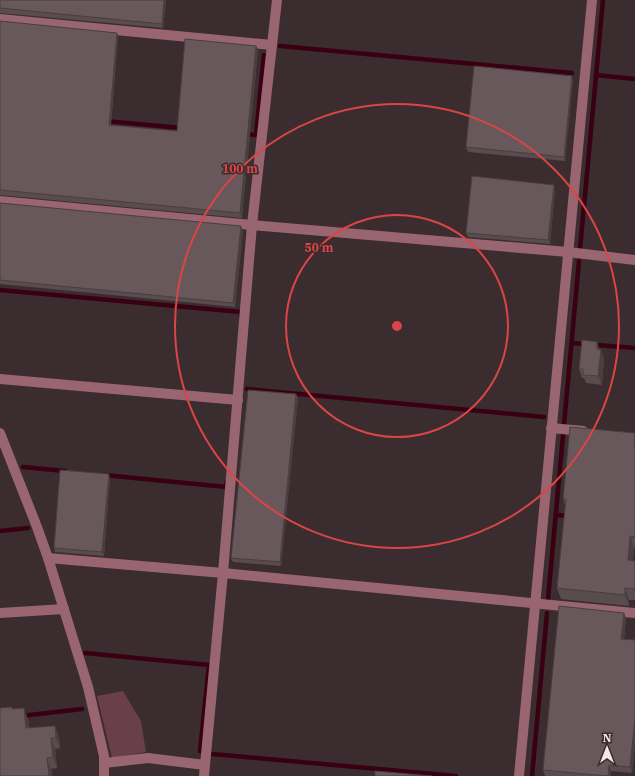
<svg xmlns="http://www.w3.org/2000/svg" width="635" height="776" font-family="'IBM Plex Serif',serif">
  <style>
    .green { fill: #694049 }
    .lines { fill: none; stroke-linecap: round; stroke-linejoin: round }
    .stream { stroke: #390014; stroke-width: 4.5 }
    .minor { stroke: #996570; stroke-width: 10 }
    .wall { fill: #594c4e }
    .shaded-wall { fill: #493e40 }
    .building { fill: #68585b; stroke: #493e40 }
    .ring { fill: none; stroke: #da4545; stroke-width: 2 }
    .centre { fill: #da4545; stroke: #3a2c2f; stroke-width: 2 }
    .ring-label { font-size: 12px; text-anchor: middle; font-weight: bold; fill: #da4545; stroke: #3a2c2f; stroke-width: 3; stroke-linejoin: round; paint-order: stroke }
  </style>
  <rect width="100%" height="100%" fill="#3a2c2f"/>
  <path class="green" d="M 123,691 L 141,721 L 146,752 L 112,758 L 97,696 Z"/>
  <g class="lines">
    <g class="stream">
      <path d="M 280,46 L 572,73"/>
      <path d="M 596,75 L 635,79"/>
      <path d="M 105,121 L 182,128"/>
      <path d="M 245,134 L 256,135 L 264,55"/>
      <path d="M 580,249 L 603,0"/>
      <path d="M 0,290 L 241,312 L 241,316"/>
      <path d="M 572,343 L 635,348"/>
      <path d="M 247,389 L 544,417"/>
      <path d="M 23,467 L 65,471"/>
      <path d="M 104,475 L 226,487 L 227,482"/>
      <path d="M 556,515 L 570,516"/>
      <path d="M 0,531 L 28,528"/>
      <path d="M 548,599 L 579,261"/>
      <path d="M 85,653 L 209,665 L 200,751"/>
      <path d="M 21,716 L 82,709"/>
      <path d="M 212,754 L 456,776"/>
      <path d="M 532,776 L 547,613"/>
    </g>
    <g class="minor">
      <path d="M 0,19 L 272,45"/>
      <path d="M 0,201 L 252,225 L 568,252 L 635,260"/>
      <path d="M 0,379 L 238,400"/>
      <path d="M 551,428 L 583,431"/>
      <path d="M 0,433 L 37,527 L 48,558 L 88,687 L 104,756 L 104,776"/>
      <path d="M 48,558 L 223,573 L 635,613"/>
      <path d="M 0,613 L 64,609"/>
      <path d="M 104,763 L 148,758 L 205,765"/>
      <path d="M 204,776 L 223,573 L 252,225 L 277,0"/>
      <path d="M 519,776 L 592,0"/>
    </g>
  </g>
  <g class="wall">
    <path d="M 0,0 L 166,0 L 163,28 L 0,13 Z"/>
    <path d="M 0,21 L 118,37 L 111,125 L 177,131 L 256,46 L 258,50 L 242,218 L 0,195 Z"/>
    <path d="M 573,80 L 565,161 L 468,152 L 466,147 Z"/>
    <path d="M 555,189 L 550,244 L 468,237 L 466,233 Z"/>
    <path d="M 0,203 L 243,231 L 235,307 L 0,284 Z"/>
    <path d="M 600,350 L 604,358 L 602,385 L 586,383 L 584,378 L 582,378 L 579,369 Z"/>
    <path d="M 296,394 L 298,398 L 281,566 L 233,562 L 231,558 Z"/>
    <path d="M 635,433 L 635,548 L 634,548 L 633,561 L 635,561 L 635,600 L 629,600 L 629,606 L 561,599 L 557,588 L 565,505 L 563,499 Z"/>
    <path d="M 110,478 L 104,556 L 55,552 L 54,548 Z"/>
    <path d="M 624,613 L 626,619 L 624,639 L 635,640 L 635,747 L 632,773 L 611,771 L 611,776 L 545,776 L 543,770 Z"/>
    <path d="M 12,709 L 28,719 L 29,728 L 55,726 L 59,737 L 60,748 L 55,749 L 57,768 L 51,769 L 52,776 L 0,776 Z"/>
  </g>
  <g class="shaded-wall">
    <path d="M 164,0 L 166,0 L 163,28 L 162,24 Z"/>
    <path d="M 117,33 L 118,37 L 110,129 L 109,125 Z"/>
    <path d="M 256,46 L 258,50 L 242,218 L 240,213 Z"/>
    <path d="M 572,76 L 573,80 L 565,161 L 564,157 Z"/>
    <path d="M 554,185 L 555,189 L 550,244 L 548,240 Z"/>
    <path d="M 241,226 L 243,231 L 235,307 L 233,303 Z"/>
    <path d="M 597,342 L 600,350 L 597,349 Z"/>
    <path d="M 601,350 L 604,358 L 602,385 L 598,376 Z"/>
    <path d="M 296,394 L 298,398 L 281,566 L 280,562 Z"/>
    <path d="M 109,474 L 110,478 L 104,556 L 102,552 Z"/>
    <path d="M 630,536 L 634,548 L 632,571 L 628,560 Z"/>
    <path d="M 625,588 L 629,600 L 629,606 L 625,595 Z"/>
    <path d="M 624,613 L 626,619 L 623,645 L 621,639 Z"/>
    <path d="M 24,708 L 28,719 L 30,739 L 26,728 Z"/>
    <path d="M 635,719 L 635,747 L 632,773 L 630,767 Z"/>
    <path d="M 55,726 L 59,737 L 60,748 L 56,738 Z"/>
    <path d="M 51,738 L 55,749 L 57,768 L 53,757 Z"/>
    <path d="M 47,758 L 51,769 L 52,776 L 49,776 Z"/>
    <path d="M 609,765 L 611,771 L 611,776 L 608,776 Z"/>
  </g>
  <g class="building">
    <path d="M 0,0 L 164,0 L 162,24 L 0,8 Z"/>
    <path d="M 0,21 L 117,33 L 109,125 L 177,131 L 185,39 L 256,46 L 240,213 L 0,190 Z"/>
    <path d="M 474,66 L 572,76 L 564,157 L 466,147 Z"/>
    <path d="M 472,176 L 554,185 L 548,240 L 466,233 Z"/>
    <path d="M 0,203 L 241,226 L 233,303 L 0,280 Z"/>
    <path d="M 582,340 L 597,342 L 597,349 L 601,350 L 598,376 L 583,375 L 583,369 L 579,369 Z"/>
    <path d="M 248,390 L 296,394 L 280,562 L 231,558 Z"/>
    <path d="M 570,427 L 635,433 L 634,446 L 635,447 L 635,537 L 630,536 L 628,560 L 635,561 L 635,589 L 625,588 L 625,595 L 557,588 L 566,499 L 563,499 Z"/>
    <path d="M 60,470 L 109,474 L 102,552 L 54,548 Z"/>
    <path d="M 559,606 L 624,613 L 621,639 L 635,640 L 635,719 L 630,767 L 609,765 L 608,776 L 543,770 Z"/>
    <path d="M 12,707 L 12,709 L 24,708 L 26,728 L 55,726 L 56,738 L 51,738 L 53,757 L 47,758 L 49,776 L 0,776 L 0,708 Z"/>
    <path d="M 375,771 L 432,776 L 375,776 Z"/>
  </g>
  <g class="ring">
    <circle cx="397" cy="326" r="111"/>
    <circle cx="397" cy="326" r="222"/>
  </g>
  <circle cx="397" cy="326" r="6" class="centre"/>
  <g class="ring-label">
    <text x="240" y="173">100 m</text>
    <text x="319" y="252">50 m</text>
  </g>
  <g transform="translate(607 748)" stroke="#3a2c2f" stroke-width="3" paint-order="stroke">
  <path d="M0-3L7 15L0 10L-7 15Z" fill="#f4eaeb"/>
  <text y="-6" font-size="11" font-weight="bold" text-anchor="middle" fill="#f4eaeb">N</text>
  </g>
</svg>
